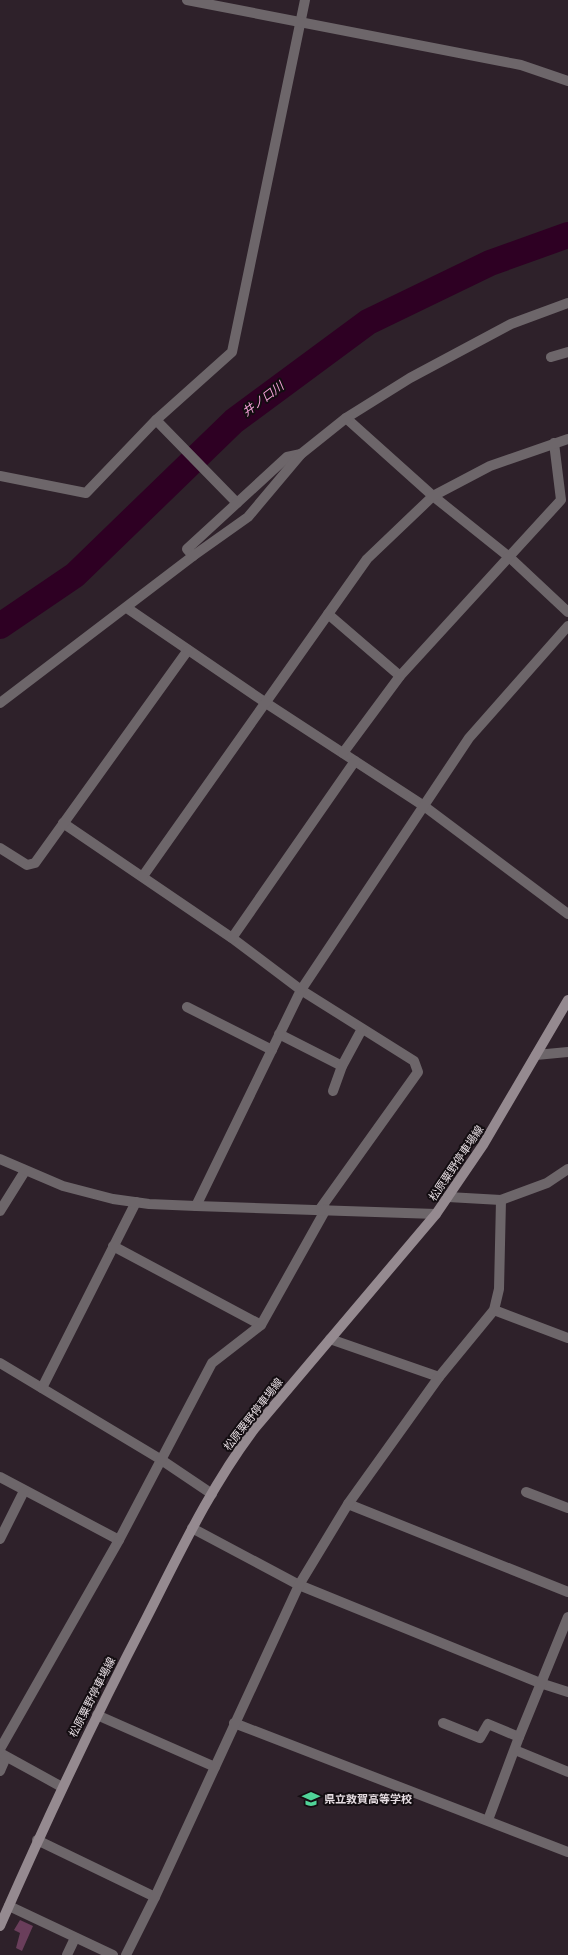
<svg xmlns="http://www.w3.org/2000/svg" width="568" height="1955" font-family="Lato,'Noto Sans JP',sans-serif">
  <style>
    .green { fill: #6a3e5b }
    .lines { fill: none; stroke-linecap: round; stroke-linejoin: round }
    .river { stroke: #2e0023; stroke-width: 26 }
    .minor { stroke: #6d666a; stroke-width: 10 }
    .tertiary { stroke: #6d666a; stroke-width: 10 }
    .secondary { stroke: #958a90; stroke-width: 10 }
    .labels { text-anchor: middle; stroke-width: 4; stroke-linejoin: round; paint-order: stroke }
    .street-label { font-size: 11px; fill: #e7dee3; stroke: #130d11 }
    .poi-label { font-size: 11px; font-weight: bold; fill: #e7dee3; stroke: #130d11; text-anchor: start }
    .water-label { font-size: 12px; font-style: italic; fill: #f3a1d7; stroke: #130d11 }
  </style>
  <rect width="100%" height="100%" fill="#2e212a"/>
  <path class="green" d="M 20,1920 L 33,1926 L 22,1951 L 16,1948 L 20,1933 L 14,1930 Z"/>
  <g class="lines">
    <path class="river" d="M 0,626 L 75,575 L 234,421 L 368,322 L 490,263 L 568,235"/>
    <g class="minor">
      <path d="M 551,357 L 568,352"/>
      <path d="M 346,418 L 433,496 L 508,556 L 568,612"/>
      <path d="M 156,420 L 237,503"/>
      <path d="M 0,476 L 86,493 L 156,420 L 232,352 L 305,0"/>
      <path d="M 193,556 L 187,549 L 287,457 L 301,454"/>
      <path d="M 127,608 L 266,703 L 424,806 L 568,914"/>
      <path d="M 328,614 L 400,676"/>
      <path d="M 0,703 L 193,556 L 248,517 L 301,454 L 346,418 L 410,378 L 511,324 L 568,303"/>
      <path d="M 343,753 L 400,676 L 561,500 L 554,443"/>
      <path d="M 63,823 L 232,938 L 301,990 L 414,1061 L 418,1072 L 320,1209"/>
      <path d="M 0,848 L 27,865 L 35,863 L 188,650"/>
      <path d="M 143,876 L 367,559 L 433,496 L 490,466 L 568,439"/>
      <path d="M 232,938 L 355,761"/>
      <path d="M 187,1007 L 272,1050"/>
      <path d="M 279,1034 L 342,1066"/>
      <path d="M 536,1055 L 568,1052"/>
      <path d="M 333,1091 L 342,1066 L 362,1029"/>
      <path d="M 448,1197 L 501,1200 L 547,1183 L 568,1169"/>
      <path d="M 196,1206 L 301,990 L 469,738 L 568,626"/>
      <path d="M 0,1211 L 25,1171"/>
      <path d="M 113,1246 L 261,1325"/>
      <path d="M 494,1310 L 568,1338"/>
      <path d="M 330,1339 L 439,1377"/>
      <path d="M 0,1363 L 160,1459 L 212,1494"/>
      <path d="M 42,1388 L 136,1202"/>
      <path d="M 0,1477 L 119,1540"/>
      <path d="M 526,1492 L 568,1508"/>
      <path d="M 348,1504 L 568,1592"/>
      <path d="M 192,1528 L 299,1585 L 540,1683 L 568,1692"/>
      <path d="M 0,1539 L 24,1491"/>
      <path d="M 97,1715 L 215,1767"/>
      <path d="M 234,1723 L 568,1852"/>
      <path d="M 443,1723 L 480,1738 L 488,1724 L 519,1737"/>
      <path d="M 0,1749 L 119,1540 L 212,1363 L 261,1325 L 326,1209"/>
      <path d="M 515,1750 L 568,1772"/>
      <path d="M 0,1753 L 62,1787"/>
      <path d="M 0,1771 L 6,1757"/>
      <path d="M 488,1820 L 519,1737 L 568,1617"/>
      <path d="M 37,1840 L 155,1897"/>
      <path d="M 9,1906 L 113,1955"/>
      <path d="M 67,1955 L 75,1938"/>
      <path d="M 126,1955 L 155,1897 L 299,1585 L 348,1504 L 439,1377 L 494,1310 L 499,1289 L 501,1200"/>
    </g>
    <g class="tertiary">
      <path d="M 187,0 L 521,65 L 568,81"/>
      <path d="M 0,1159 L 63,1186 L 113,1199 L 149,1204 L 196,1206 L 436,1214"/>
    </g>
    <path class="secondary" d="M 0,1926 C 46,1821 94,1719 147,1617 C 180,1552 211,1486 255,1428 L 436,1214 L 483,1145 L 568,1000"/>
  </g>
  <defs>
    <g id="school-bare" transform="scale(1.38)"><path d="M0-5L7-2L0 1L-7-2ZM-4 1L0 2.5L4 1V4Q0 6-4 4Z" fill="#50d398" stroke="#130d11" stroke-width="2.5" paint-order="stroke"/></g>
  </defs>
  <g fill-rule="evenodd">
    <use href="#school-bare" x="311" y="1799"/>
  </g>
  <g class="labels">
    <g class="street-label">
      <text transform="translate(456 1163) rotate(-56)" y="4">松原粟野停車場線</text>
      <text transform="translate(253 1414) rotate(-52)" y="4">松原粟野停車場線</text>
      <text transform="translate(92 1697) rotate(-63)" y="4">松原粟野停車場線</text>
    </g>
    <g class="poi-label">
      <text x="324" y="1803">県立敦賀高等学校</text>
    </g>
    <g class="water-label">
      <text transform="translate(263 399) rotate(-37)" y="4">井ノ口川</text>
    </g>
  </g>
</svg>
